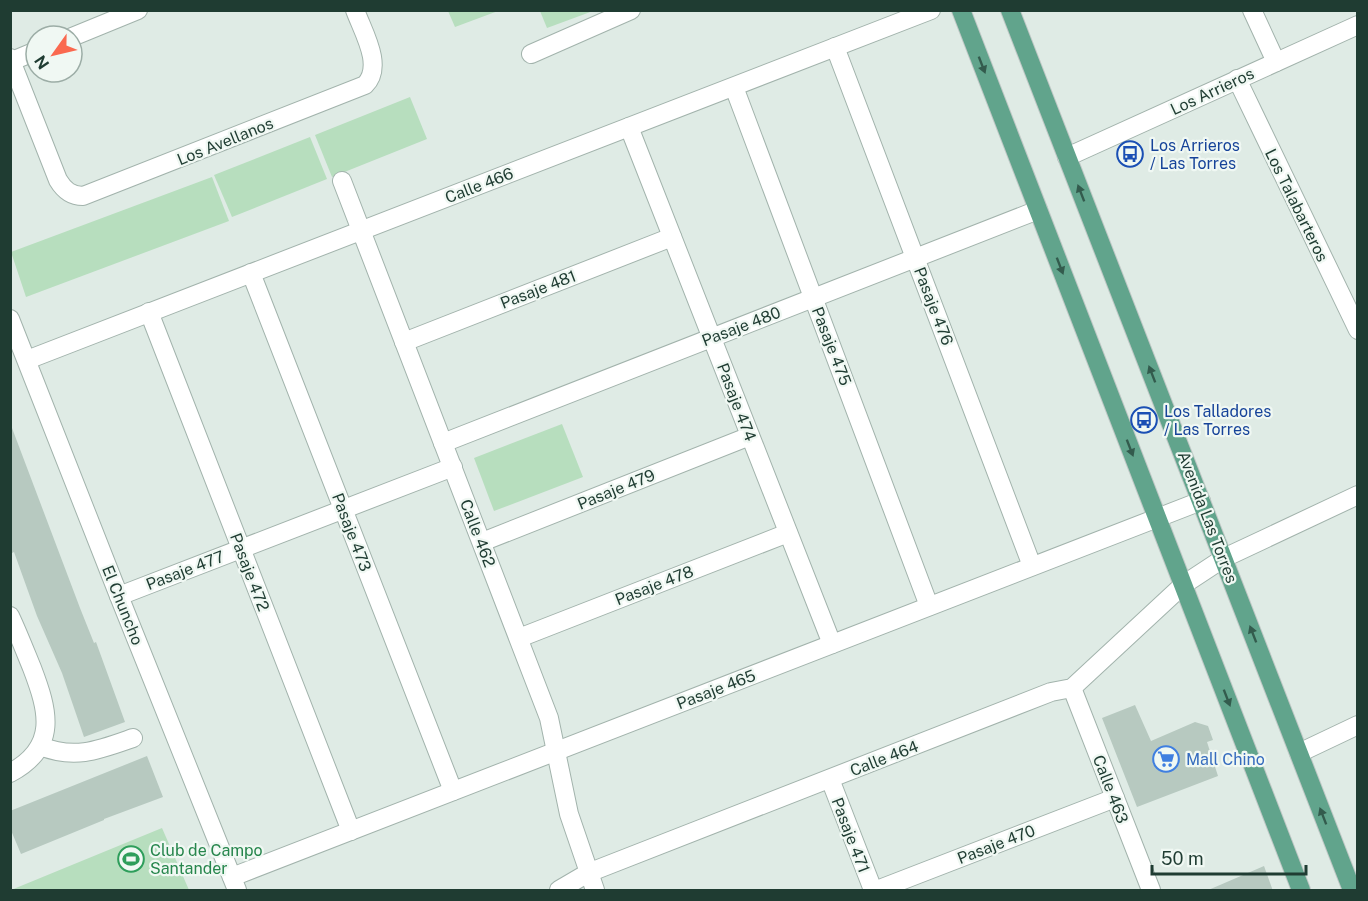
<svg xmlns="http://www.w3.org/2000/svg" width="1368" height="901" font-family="'Public Sans',sans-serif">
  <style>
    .green { fill: #b7debe }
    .building { fill: #b7c9c0 }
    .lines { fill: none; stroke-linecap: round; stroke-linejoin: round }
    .minor-casing { stroke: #a2b3ac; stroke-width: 20 }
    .major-casing { stroke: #c0c8c6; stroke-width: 20 }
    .minor { stroke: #fff; stroke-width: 18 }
    .major { stroke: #61a48c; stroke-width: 18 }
    .oneway { fill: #335b4d }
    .labels { text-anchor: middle; stroke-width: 4.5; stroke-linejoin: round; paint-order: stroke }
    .street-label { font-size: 16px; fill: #1f3c32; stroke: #f0f8f3 }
    .transit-label { font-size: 16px; fill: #164399; stroke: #f0f8f3; text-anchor: start }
    .shop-label { font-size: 16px; fill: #366cbe; stroke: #f0f8f3; text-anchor: start }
    .leisure-label { font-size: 16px; fill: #27864d; stroke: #f0f8f3; text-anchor: start }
  </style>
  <rect width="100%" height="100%" fill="#dfebe5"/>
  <g class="green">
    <path d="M 448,11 L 498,11 L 455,27 Z"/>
    <path d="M 540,11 L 593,11 L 547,28 Z"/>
    <path d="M 410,97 L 427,139 L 332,177 L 315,135 Z"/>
    <path d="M 310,137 L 327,179 L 232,217 L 214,175 Z"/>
    <path d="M 212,177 L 229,221 L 26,297 L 11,252 Z"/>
    <path d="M 562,424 L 583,477 L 494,511 L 474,458 Z"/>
    <path d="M 162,828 L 189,890 L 11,890 Z"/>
  </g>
  <g class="building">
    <path d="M 12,428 L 80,608 L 94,643 L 96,642 L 125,722 L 84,737 L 62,673 L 37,616 L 14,552 L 10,554 L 10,429 Z"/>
    <path d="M 1135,705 L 1151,741 L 1195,722 L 1208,726 L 1213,740 L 1207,742 L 1218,776 L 1137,807 L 1102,718 Z"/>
    <path d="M 147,756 L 163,797 L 104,819 L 104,820 L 21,854 L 10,828 L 10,811 Z"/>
    <path d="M 1264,866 L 1273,891 L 1206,891 Z"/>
  </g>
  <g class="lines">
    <g class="minor-casing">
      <g id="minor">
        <path d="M 1252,10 L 1276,62"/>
        <path d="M 72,37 L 138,10"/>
        <path d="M 835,47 L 1032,566"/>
        <path d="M 531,54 L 631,10"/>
        <path d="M 10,58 L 58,180 C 64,190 71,196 83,196 L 365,85 C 384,66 363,32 355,10"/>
        <path d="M 12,61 L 36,51"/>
        <path d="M 1237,79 L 1358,330"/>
        <path d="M 734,87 L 929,606"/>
        <path d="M 629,127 L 832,644"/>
        <path d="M 1067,157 L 1358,25"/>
        <path d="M 342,181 L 549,718 L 569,814 L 595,890"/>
        <path d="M 251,273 L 453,791"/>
        <path d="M 149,312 L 351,831"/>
        <path d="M 10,319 L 119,596 L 237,890"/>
        <path d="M 404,342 L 672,237"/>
        <path d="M 27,360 L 931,10"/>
        <path d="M 443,443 L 1038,210"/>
        <path d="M 482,542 L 750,436"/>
        <path d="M 119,596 L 453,467"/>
        <path d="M 10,616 C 18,633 25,651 32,668 C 48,710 59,747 10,773"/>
        <path d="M 519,638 L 788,533"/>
        <path d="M 1072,688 L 1151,890"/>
        <path d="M 40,746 C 75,760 99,750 133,738"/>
        <path d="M 1299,753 L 1358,725"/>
        <path d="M 830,779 L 873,890"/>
        <path d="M 232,877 L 1201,501"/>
        <path d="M 559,890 L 588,873 L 1051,692 L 1072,688 L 1183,585 L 1224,558 L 1358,495"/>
        <path d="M 877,890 L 1115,798"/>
      </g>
    </g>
    <g class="major-casing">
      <g id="major">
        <path d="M 961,10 L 1301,890"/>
        <path d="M 1010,10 L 1352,890"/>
      </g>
    </g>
    <use href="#minor" class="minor"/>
    <use href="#major" class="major"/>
  </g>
  <defs><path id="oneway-solid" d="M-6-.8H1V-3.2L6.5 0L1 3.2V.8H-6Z" transform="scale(1.5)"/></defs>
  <g class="oneway">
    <use href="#oneway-solid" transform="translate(982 65) rotate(69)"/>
    <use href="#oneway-solid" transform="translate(1081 193) rotate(-111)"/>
    <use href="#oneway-solid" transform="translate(1060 266) rotate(69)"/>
    <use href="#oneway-solid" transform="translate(1152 374) rotate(-111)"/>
    <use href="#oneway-solid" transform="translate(1130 448) rotate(69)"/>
    <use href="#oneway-solid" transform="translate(1253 634) rotate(-111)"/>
    <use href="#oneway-solid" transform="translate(1227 698) rotate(69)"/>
    <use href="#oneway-solid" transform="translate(1323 816) rotate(-111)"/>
  </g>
  <defs>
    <g id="bus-ring" transform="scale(1.35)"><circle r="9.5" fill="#f0f8f3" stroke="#1a4fb4" stroke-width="1.5"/><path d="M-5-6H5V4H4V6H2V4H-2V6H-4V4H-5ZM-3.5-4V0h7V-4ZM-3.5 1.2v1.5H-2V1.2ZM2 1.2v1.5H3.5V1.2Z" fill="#1a4fb4"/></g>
    <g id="supermarket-ring" transform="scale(1.35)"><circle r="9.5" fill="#f0f8f3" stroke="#3f7fe0" stroke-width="1.5"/><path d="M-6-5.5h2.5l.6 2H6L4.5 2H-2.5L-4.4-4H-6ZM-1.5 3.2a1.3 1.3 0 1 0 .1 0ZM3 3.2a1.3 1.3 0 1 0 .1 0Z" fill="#3f7fe0"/></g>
    <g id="stadium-ring" transform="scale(1.35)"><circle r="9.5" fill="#f0f8f3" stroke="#2e9e5b" stroke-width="1.5"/><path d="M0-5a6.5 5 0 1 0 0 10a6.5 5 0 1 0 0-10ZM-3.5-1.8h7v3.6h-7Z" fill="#2e9e5b"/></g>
  </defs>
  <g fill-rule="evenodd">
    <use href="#bus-ring" x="1130" y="154"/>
    <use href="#bus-ring" x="1144" y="420"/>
    <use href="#supermarket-ring" x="1166" y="759"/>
    <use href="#stadium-ring" x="131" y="859"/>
  </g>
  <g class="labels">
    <g class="street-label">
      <text transform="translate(1212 91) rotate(-25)" y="6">Los Arrieros</text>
      <text transform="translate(225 141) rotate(-22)" y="6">Los Avellanos</text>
      <text transform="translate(479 185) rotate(-21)" y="6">Calle 466</text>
      <text transform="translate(1297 205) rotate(64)" y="6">Los Talabarteros</text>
      <text transform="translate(538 289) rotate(-21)" y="6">Pasaje 481</text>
      <text transform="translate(934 306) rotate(69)" y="6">Pasaje 476</text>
      <text transform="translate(741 326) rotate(-21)" y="6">Pasaje 480</text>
      <text transform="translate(832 346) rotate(69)" y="6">Pasaje 475</text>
      <text transform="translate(737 402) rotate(69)" y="6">Pasaje 474</text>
      <text transform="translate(616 489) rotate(-22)" y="6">Pasaje 479</text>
      <text transform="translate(1208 517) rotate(69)" y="6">Avenida Las Torres</text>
      <text transform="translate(352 532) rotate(69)" y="6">Pasaje 473</text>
      <text transform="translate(478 533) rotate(69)" y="6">Calle 462</text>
      <text transform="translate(185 570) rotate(-21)" y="6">Pasaje 477</text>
      <text transform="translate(250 572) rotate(69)" y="6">Pasaje 472</text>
      <text transform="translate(654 585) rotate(-21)" y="6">Pasaje 478</text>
      <text transform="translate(123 605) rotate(68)" y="6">El Chuncho</text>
      <text transform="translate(716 689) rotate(-21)" y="6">Pasaje 465</text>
      <text transform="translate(884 758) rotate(-21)" y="6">Calle 464</text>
      <text transform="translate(1111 789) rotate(69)" y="6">Calle 463</text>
      <text transform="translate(851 835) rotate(69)" y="6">Pasaje 471</text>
      <text transform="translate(996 844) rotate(-21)" y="6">Pasaje 470</text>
    </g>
    <g class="transit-label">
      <text x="1150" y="151">Los Arrieros<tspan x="1150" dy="18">/ Las Torres</tspan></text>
      <text x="1164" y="417">Los Talladores<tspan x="1164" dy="18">/ Las Torres</tspan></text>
    </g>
    <g class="shop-label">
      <text x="1186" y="765">Mall Chino</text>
    </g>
    <g class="leisure-label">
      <text x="150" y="856">Club de Campo<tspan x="150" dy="18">Santander</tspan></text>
    </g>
  </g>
  <rect width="1368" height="901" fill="none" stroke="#1f3c32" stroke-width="24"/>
  <g transform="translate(54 54) rotate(236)"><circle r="28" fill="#f0f8f3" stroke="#9cada6" stroke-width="1.5"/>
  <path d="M0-4.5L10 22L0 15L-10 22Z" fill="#fa694f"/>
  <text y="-9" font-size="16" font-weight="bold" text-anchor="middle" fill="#1f3c32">N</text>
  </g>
  <path d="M1152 865v9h154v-9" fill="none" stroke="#1f3c32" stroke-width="3"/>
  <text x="1161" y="865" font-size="18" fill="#1f3c32" stroke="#f0f8f3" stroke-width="4.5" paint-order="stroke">50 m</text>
</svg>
